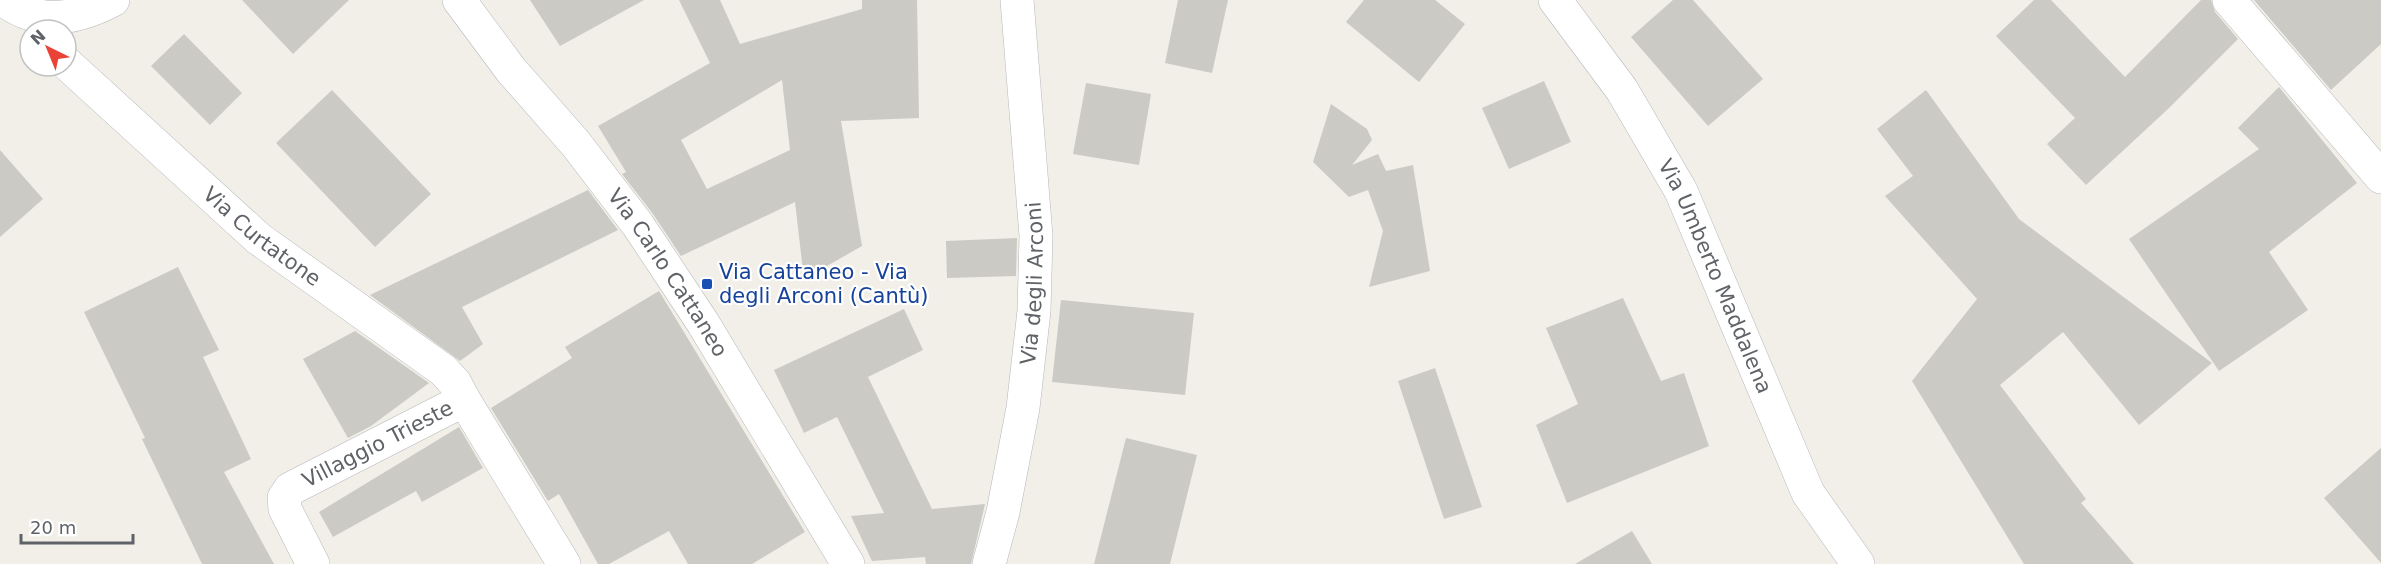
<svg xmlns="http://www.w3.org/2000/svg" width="2381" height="564" font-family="'DejaVu Sans',sans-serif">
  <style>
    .building { fill: #cccac5; fill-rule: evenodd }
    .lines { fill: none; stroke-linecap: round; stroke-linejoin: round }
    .minor-casing { stroke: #b5b8bc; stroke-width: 34 }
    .tertiary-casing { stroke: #b5b8bc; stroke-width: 34 }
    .minor { stroke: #fff; stroke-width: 33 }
    .tertiary { stroke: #fff; stroke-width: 33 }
    .transit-dot { fill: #1a4fb4; stroke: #fff; stroke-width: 2 }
    .labels { text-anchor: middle; stroke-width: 4.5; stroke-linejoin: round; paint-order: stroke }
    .street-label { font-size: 21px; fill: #5f6368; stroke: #fff }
    .transit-label { font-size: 21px; fill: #164399; stroke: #fff; text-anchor: start }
  </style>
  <rect width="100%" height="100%" fill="#f1efe8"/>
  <g class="building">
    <path d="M 242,0 L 349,0 L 293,54 Z"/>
    <path d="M 530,0 L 644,0 L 560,46 Z"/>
    <path d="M 679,0 L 720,0 L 740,44 L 862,9 L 862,0 L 917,0 L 919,118 L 841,121 L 862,246 L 804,279 L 795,202 L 681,256 L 653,214 L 622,174 L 626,172 L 598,126 L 710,63 ZM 782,80 L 790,150 L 707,189 L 681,140 Z"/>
    <path d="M 1178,0 L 1228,0 L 1212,73 L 1165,63 Z"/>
    <path d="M 1364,0 L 1435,0 L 1465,24 L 1419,82 L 1346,22 Z"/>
    <path d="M 1673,0 L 1693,0 L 1763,79 L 1708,126 L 1631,37 Z"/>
    <path d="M 2034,0 L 2051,0 L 2125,77 L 2201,0 L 2211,0 L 2215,12 L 2238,39 L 2168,109 L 2086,185 L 2047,144 L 2075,118 L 1996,36 Z"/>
    <path d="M 2254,0 L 2381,0 L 2381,44 L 2331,90 Z"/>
    <path d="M 184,34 L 242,93 L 210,125 L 151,66 Z"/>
    <path d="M 1544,81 L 1571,142 L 1509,169 L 1482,108 Z"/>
    <path d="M 1086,83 L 1151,94 L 1139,165 L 1073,154 Z"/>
    <path d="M 2279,87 L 2357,183 L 2269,252 L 2308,310 L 2219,371 L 2129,239 L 2259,149 L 2238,128 Z"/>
    <path d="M 332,90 L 431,194 L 375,247 L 276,143 Z"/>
    <path d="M 1926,90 L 2019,219 L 2212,363 L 2139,425 L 2063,332 L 2000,385 L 2086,499 L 2081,503 L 2134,564 L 2024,564 L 1912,381 L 1977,299 L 1885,196 L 1913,176 L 1877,129 Z"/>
    <path d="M 1331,104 L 1367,129 L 1372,140 L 1352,165 L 1378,154 L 1386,171 L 1413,165 L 1430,271 L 1369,287 L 1383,231 L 1368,190 L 1349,197 L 1313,162 Z"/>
    <path d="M 0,150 L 43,199 L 0,237 Z"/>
    <path d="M 588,190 L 618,230 L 462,307 L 483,344 L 460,361 L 370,295 Z"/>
    <path d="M 1017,238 L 1016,276 L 947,278 L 946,241 Z"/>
    <path d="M 178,267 L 219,350 L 203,357 L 251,459 L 224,472 L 274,564 L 202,564 L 142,439 L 145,438 L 84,312 Z"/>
    <path d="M 659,291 L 805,532 L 752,564 L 688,564 L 669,531 L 609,564 L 598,564 L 559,494 L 548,501 L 491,408 L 572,358 L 565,347 Z"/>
    <path d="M 1623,298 L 1661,381 L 1684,373 L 1709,446 L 1567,503 L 1536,425 L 1578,404 L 1546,328 Z"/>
    <path d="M 1061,300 L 1194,313 L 1185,395 L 1052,382 Z"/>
    <path d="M 904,309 L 923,350 L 868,377 L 932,509 L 985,504 L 971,564 L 926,564 L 925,557 L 872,561 L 851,516 L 884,513 L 837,417 L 804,433 L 774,370 Z"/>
    <path d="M 355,331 L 429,383 L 371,426 L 348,438 L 303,359 Z"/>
    <path d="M 1435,368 L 1482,507 L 1444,519 L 1398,381 Z"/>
    <path d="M 459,427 L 483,468 L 422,502 L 416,491 L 333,537 L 319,512 Z"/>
    <path d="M 1126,438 L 1197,455 L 1170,564 L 1094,564 Z"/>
    <path d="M 2381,448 L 2381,563 L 2324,498 Z"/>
    <path d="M 1632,531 L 1652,564 L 1575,564 Z"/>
  </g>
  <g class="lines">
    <g class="minor-casing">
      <g id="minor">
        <path d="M 4,0 C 39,27 77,19 113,0"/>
        <path id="s1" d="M 1555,0 L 1622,90 L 1681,191 L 1808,493 L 1858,564"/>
        <path d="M 2229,0 L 2381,177"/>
        <path id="s2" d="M 66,63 L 259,239 L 443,370 L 455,383 L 464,400"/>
        <path id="s3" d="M 313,564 L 285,509 L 284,498 L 290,489 L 464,400 L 564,564"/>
        <path id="s4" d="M 989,564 L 1003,512 L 1023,408 L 1034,311 L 1036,236 L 1017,0"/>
      </g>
    </g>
    <g class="tertiary-casing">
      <g id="tertiary">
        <path id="s5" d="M 459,0 L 511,70 L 576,144 L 638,225 L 703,323 L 848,564"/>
      </g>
    </g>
    <use href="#minor" class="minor"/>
    <use href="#tertiary" class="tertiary"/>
  </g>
  <rect class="transit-dot" x="701" y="278" width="12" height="12" rx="3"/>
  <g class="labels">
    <g class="street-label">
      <text dy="7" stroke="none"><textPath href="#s2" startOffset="262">Via Curtatone</textPath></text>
      <text dy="7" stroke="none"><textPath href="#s5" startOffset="344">Via Carlo Cattaneo</textPath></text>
      <text dy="7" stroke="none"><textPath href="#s1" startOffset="321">Via Umberto Maddalena</textPath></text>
      <text dy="7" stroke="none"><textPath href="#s4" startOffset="285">Via degli Arconi</textPath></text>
      <text dy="7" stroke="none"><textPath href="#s3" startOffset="182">Villaggio Trieste</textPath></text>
    </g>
    <g class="transit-label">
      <text x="719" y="279">Via Cattaneo - Via<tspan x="719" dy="24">degli Arconi (Cantù)</tspan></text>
    </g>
  </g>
  <g transform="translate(48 48) rotate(317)"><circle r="28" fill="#ffffff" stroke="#bfc1c3" stroke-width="1.5"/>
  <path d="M0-4.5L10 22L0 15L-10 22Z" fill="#ea4335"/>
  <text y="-9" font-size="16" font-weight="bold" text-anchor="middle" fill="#5f6368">N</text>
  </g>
  <path d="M21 534v9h112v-9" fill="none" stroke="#5f6368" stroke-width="3"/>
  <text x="30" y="534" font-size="18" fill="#5f6368" stroke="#ffffff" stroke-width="4.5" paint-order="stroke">20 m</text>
</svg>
